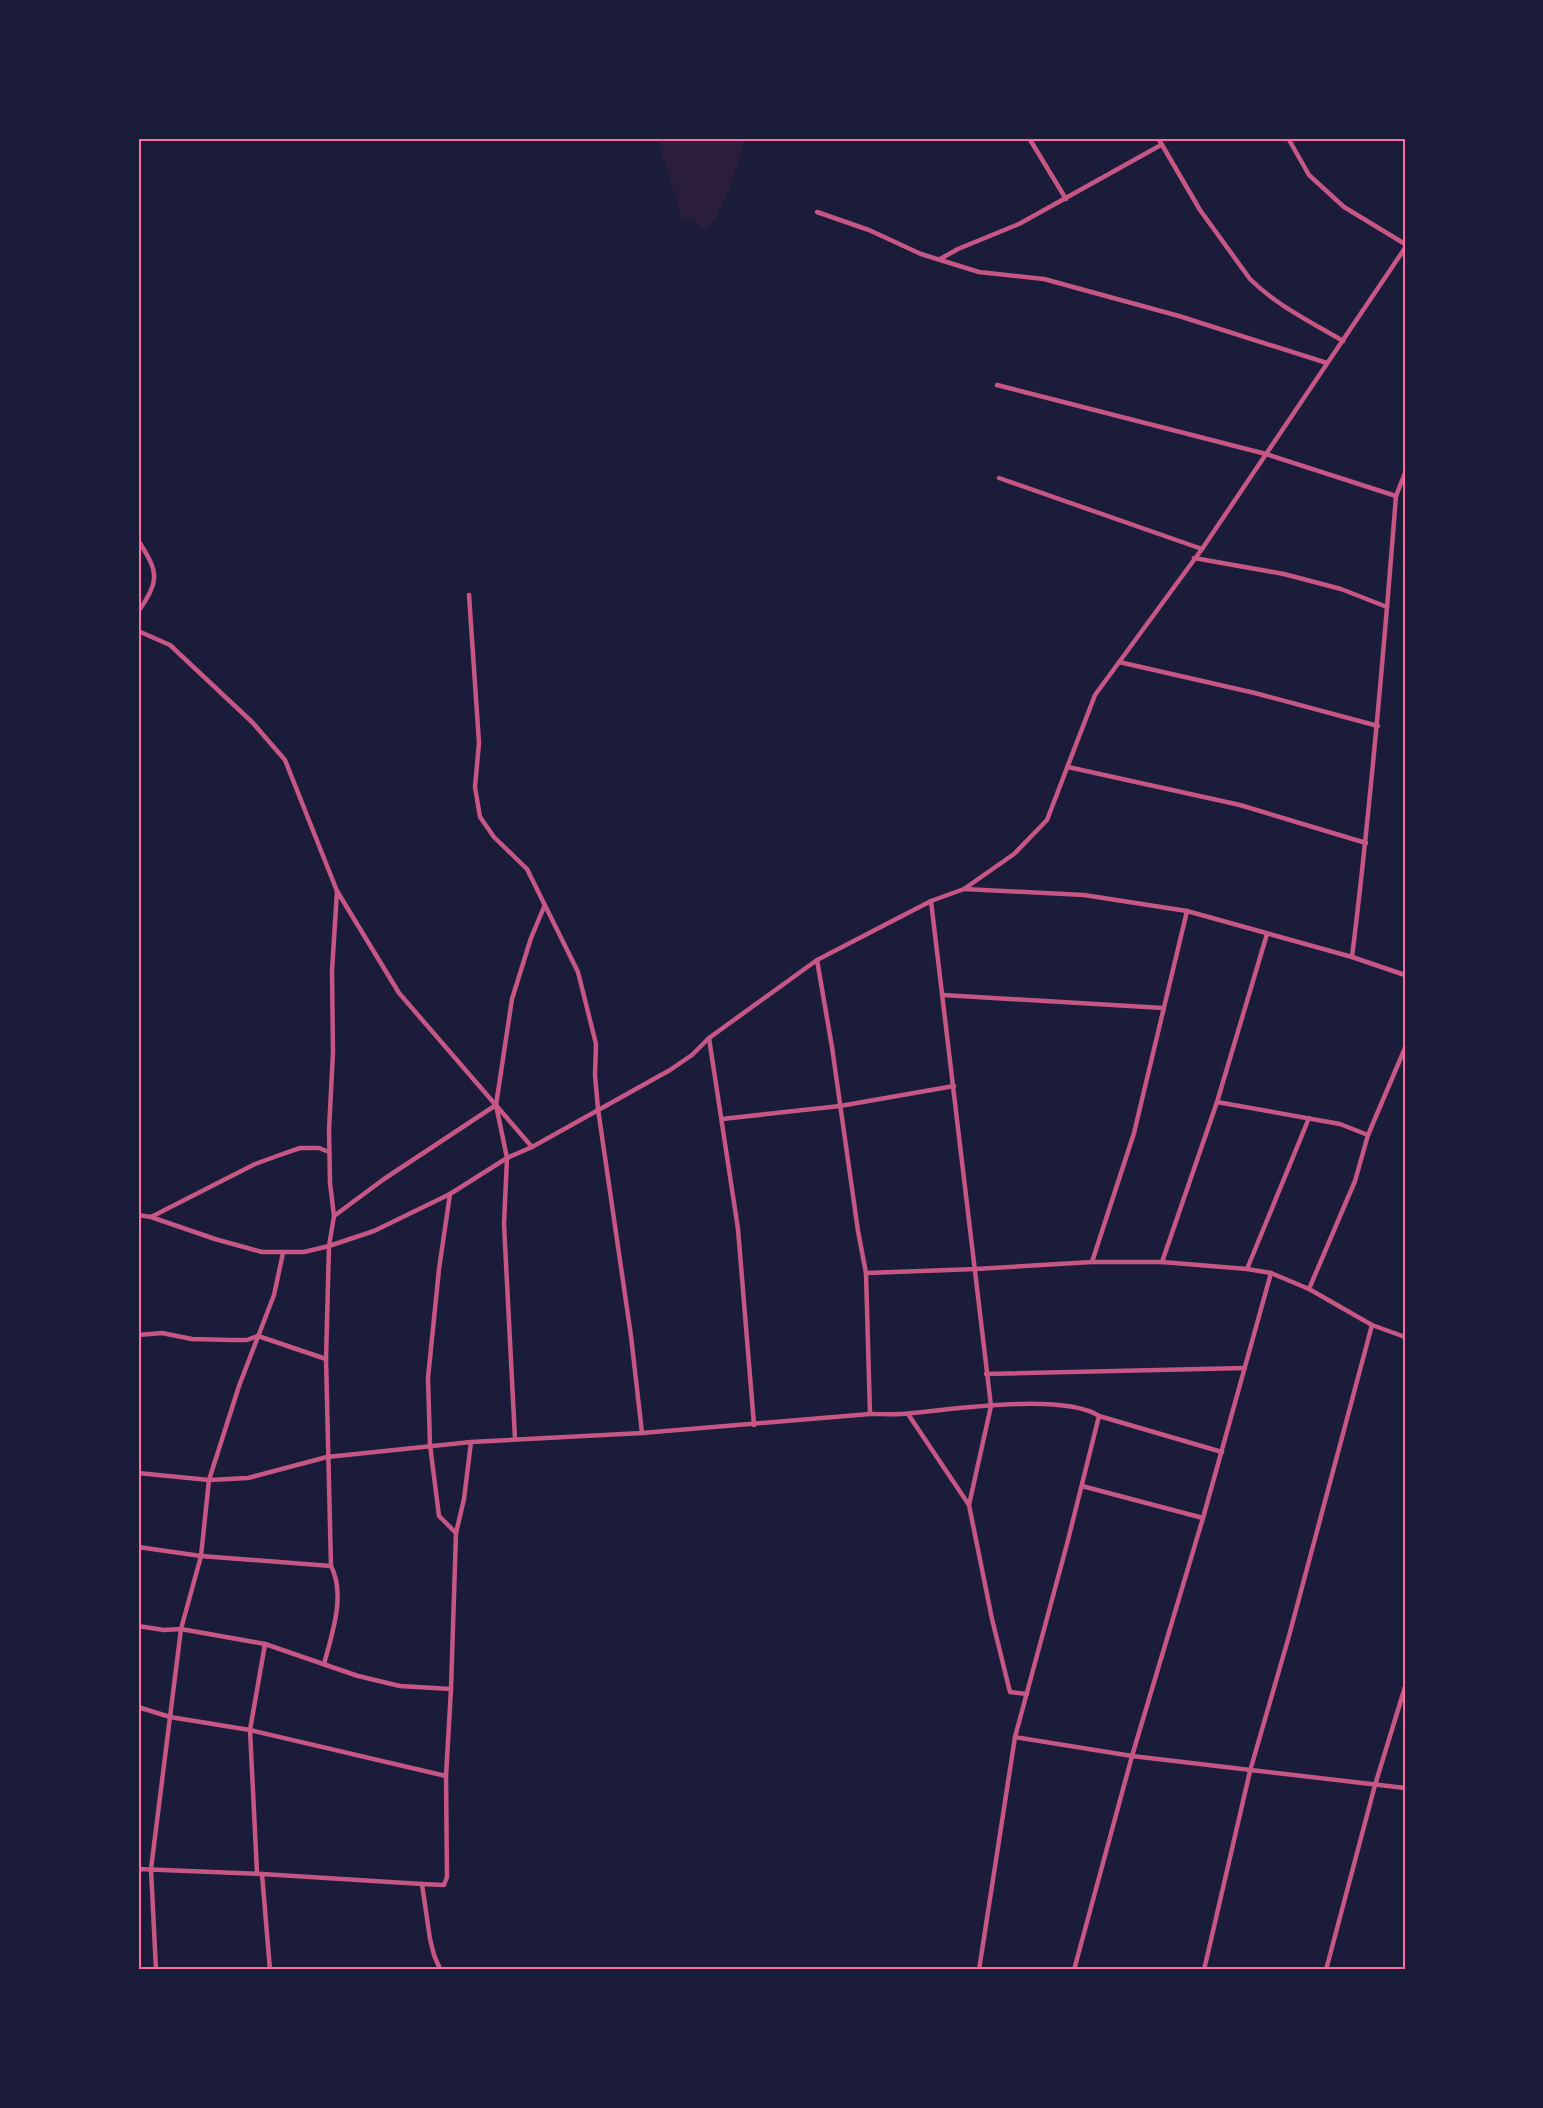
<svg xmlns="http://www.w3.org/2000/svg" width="1543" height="2108" font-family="Ubuntu,sans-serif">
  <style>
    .green { fill: #2a1e3b }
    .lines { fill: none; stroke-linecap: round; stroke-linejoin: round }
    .minor { stroke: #c65784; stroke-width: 4.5 }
    .neatline { fill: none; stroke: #ff6b9d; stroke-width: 2 }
  </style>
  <rect width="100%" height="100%" fill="#1b1b3a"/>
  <path class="green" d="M 657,138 L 745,138 C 741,160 721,216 706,231 L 694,221 L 682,218 Z"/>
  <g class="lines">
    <g class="minor">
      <path d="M 1029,138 L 1066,199"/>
      <path d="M 1158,138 L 1200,210 L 1250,279 C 1276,305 1311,322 1343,341"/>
      <path d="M 1288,138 L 1309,175 L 1344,207 L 1405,244"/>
      <path d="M 817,212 L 869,230 L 921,254 L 979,272 L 1044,279 L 1179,316 L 1327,363"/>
      <path d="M 940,259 L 958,249 L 1019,224 L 1161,145"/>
      <path d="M 997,385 L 1266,454 L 1396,496"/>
      <path d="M 999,478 L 1202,549"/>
      <path d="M 138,540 C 159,573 160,580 138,612"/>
      <path d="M 1194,558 L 1284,574 L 1341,589 L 1387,607"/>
      <path d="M 469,595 L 479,743 L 475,787 L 480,817 L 494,837 L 527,869 L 578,972 L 596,1044 L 595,1075 L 598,1109 L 631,1336 L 642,1433"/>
      <path d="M 138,631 L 170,645 L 252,722 L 285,760 L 337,891 L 399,993 L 532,1147"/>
      <path d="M 1119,662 L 1255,693 L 1378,726"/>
      <path d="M 1068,767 L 1240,805 L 1366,843"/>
      <path d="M 964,889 L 1084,895 L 1187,911 L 1352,957 L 1405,975"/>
      <path d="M 931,901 L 991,1406 L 969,1505 L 992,1619 L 1010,1692 L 1027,1694"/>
      <path d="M 1352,957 C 1371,804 1384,650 1396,496 L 1405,473"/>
      <path d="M 817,960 L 832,1047 L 858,1231 L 866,1273 L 870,1414"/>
      <path d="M 943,995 L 1163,1008"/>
      <path d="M 709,1038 L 738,1229 L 754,1425"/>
      <path d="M 1217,1102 L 1340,1124 L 1368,1135"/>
      <path d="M 722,1119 L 840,1106 L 954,1086"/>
      <path d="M 450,1194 L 439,1269 L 428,1378 L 430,1445 L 439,1516 L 456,1533"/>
      <path d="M 138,1215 L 151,1217 L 215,1239 L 262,1252 L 304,1252 L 329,1246 L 374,1231 L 450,1194 L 507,1158 L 532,1147 L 670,1070 L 692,1055 L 709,1038 L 817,960 L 931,901 L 964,889 L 1014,854 L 1047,820 L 1095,695 L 1202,549 L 1405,248"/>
      <path d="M 334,1216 L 384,1179 L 496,1105"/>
      <path d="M 151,1217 L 255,1164 L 277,1156 L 300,1148 L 319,1148 L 329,1152"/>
      <path d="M 1092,1262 L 1134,1133 L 1187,911"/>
      <path d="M 1162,1262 L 1217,1102 L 1267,934"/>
      <path d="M 1247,1269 L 1309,1118"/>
      <path d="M 866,1273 L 976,1269 L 1092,1262 L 1162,1262 L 1247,1269 L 1271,1273 L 1309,1289 L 1372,1325 L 1405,1337"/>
      <path d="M 1309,1289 L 1355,1181 L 1368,1135 L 1405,1048"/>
      <path d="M 138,1335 L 162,1333 L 192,1339 L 232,1340 L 247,1340 L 258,1336 L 326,1359"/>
      <path d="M 986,1374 L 1245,1368"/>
      <path d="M 908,1414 L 969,1505"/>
      <path d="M 515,1439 L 504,1224 L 507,1158 L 496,1105 L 512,999 L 531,938 L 544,907"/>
      <path d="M 138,1473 L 209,1480 L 248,1478 L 327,1457 L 471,1442"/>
      <path d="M 1082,1486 L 1203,1518"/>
      <path d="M 138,1547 L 201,1556 L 331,1566"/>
      <path d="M 138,1626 L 164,1630 L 181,1629 L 265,1644 L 358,1676 L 400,1686 L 451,1689"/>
      <path d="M 324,1664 C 332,1634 346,1595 331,1566 L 326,1359 L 329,1246 L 334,1216 L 330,1183 L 329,1130 L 333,1052 L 332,971 L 337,891"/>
      <path d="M 138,1707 L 170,1717 L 250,1730 L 446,1776"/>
      <path d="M 1015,1737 L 1132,1756 L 1405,1788"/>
      <path d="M 138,1869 L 262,1874 L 422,1884 L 430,1939 L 434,1955 L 440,1969 L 444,1970"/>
      <path d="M 257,1873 L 250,1730 L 265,1644"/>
      <path d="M 262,1874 L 270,1970"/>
      <path d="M 422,1884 L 444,1885 L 447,1877 L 446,1776 L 451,1689 L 456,1533 L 464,1499 L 471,1442 L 642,1433 L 870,1414 C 884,1414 898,1415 912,1413 C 956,1409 1063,1393 1099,1416 L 1222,1452"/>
      <path d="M 156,1970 L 151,1869 L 181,1629 L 201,1556 L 209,1480 L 239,1386 L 274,1295 L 283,1253"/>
      <path d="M 979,1970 L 1015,1737 L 1067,1544 L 1099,1416"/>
      <path d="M 1074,1970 L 1132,1756 L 1203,1518 L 1271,1273"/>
      <path d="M 1204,1970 L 1250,1771 L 1289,1636 L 1372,1325"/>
      <path d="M 1326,1970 L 1375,1785 L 1405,1687"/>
    </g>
  </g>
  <rect width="1543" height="2108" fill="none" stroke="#1b1b3a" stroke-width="279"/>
  <rect x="140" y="140" width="1264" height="1828" class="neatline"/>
</svg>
